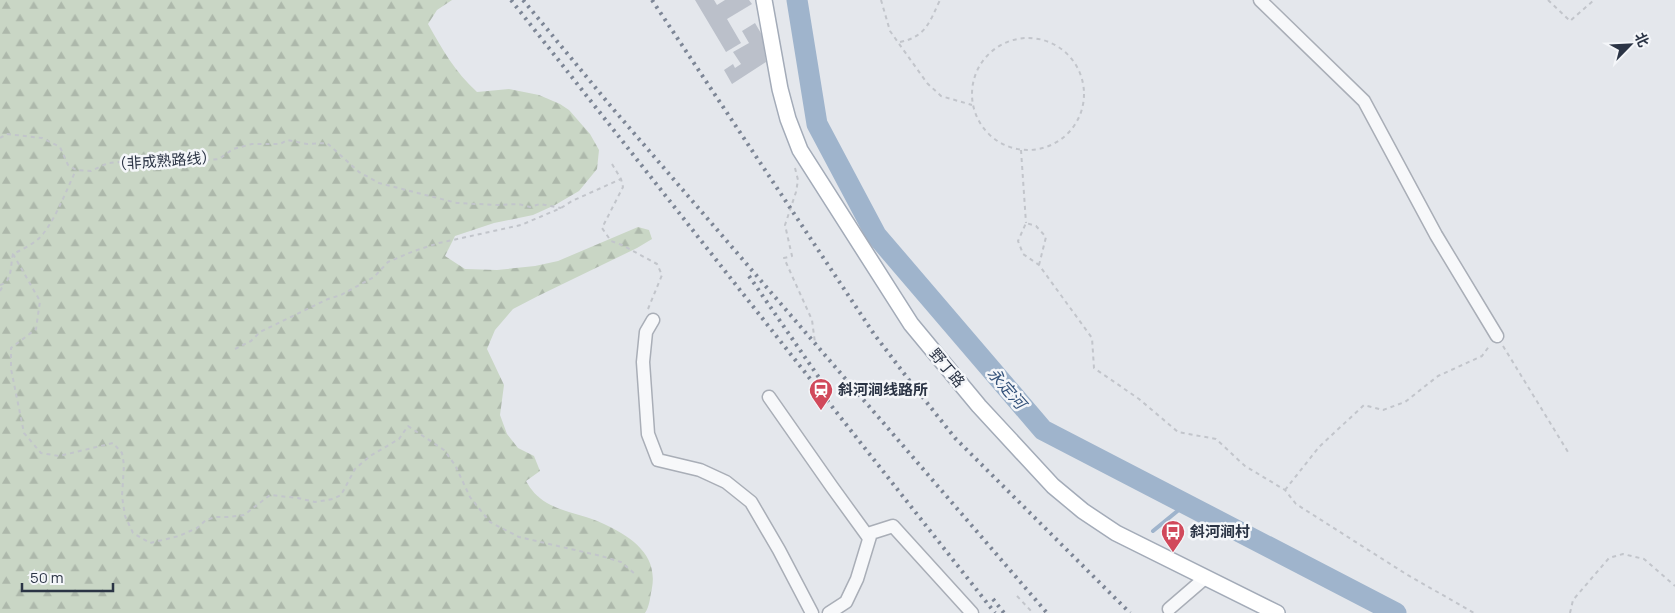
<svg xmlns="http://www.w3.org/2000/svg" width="1675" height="613" font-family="Manrope,'Noto Sans SC',sans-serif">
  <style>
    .forest { fill: url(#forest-firs) }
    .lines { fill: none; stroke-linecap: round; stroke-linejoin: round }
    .stream { stroke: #9fb4cc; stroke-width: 4 }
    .river { stroke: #9fb4cc; stroke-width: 21 }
    .building { fill: #bbc0ca }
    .minor-casing { stroke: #a9aeb7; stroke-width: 15 }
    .major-casing { stroke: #a3abb8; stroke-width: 18 }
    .path { stroke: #c2c5cb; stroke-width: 2; stroke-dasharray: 4 4; stroke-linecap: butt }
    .minor { stroke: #f7f8fa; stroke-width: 12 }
    .major { stroke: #fff; stroke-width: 15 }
    .rail { stroke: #7d8696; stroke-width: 4; stroke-dasharray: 2.5 5; stroke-linecap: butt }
    .labels { text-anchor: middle; stroke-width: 5; stroke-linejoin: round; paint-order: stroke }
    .street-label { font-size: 15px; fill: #2b3445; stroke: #f4f6f9 }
    .poi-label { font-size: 15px; font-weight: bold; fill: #2b3445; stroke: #f4f6f9; text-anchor: start }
    .water-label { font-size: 16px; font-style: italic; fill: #34527a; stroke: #f4f6f9 }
  </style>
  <defs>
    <pattern id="forest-firs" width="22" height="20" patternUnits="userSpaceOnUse" patternTransform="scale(1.25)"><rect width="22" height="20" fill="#c9d6c5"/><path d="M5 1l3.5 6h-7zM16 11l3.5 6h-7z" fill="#adb8ab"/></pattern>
  </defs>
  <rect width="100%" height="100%" fill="#e4e7ec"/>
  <path class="forest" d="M 0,0 L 452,0 L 437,10 L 428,24 C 442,49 455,72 477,92 L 509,89 L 539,95 L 560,104 L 569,110 L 590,134 L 599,150 L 597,169 L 579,191 L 555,205 L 533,215 L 494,223 L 455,236 L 445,256 L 465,269 L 497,270 L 535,266 L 558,261 L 638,227 L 649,230 L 652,239 L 637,248 L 538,296 L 513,309 L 495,330 L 487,349 L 504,385 L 500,415 L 507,434 L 518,448 L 534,456 L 540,471 L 526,481 C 531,490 537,497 547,503 C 564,513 586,515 604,524 C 631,537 658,554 652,588 C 650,596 650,606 645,613 L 0,613 Z"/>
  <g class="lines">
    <path class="stream" d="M 1153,531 L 1186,504"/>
    <path class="river" d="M 797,0 L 817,124 L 876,235 L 1043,430 L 1396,613"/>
  </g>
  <g class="building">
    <path d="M 695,0 L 714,0 L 717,5 L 725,0 L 749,0 L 752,4 L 727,19 L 741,43 L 726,52 Z"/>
    <path d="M 755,23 L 762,35 L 766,62 L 732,84 L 724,70 L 733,64 L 735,68 L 741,64 L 733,52 L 749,43 L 742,31 Z"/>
  </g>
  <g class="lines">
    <g class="minor-casing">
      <g id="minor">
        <path d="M 1260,0 L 1364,101 L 1436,235 L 1497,336"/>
        <path d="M 653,320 L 646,332 L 643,362 L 648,434 L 658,460 L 700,470 L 726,482 L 751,502 L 779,550 L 812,613"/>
        <path d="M 769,397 L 832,487 L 869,538"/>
        <path d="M 1169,609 L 1205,578"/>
        <path d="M 829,613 L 846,602 L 857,579 L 871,533 L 893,526 L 972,613"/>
      </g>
    </g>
    <g class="major-casing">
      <path id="major" d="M 764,0 L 780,89 L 788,119 L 800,150 L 911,324 L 979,406 L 1053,486 L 1083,511 L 1116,533 L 1277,613"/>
    </g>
    <g class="path">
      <path d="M 881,0 L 890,31 L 927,83 L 941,96 L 972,105"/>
      <path d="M 1548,0 L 1570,21 L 1594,0"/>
      <circle cx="1028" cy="94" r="56"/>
      <path d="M 900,42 C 926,37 930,21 940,0"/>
      <path d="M 0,138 L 7,134 L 42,138 L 60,147 L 68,165 L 76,170 L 91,171 L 108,163 L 182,158 L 208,160 L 219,159 L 233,149 L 252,144 L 280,144 L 287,140 L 307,144 L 327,143 L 359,172 L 379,183 L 457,203 L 498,205 L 518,204 L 530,207 L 540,204 L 561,208"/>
      <path d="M 1021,150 L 1026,223"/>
      <path d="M 612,164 L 621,179 L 623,187 L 602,228 L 611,241 L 622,245 L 657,264 L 662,275 L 648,309"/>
      <path d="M 795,168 L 798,180 L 796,192 L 785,225 L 792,256 L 784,258 L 812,320 L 815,343"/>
      <path d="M 13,254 L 40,301 L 36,329 L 11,348 L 11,369 L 24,433 L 41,453 L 59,456 L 113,443 L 122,453 L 124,465 L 122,496 L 125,516 L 133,533 L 150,543 L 179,536 L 197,528 L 206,520 L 216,517 L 228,517 L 244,515 L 270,495 L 298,498 L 315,502 L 333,499 L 341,495 L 355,469 L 370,456 L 399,439 L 408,426 L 444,450 L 455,465 L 470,497 L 490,522 L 519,537 L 601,556 L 621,562 L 635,574"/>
      <path d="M 1039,265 L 1046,237 L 1036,226 L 1026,223 L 1018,241 L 1023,254 L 1039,265 L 1092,338 L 1094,368 L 1139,399 L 1178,432 L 1216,439 L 1245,466 L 1285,490 L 1296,504 L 1406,574 L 1474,613"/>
      <path d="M 0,285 C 13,282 10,265 13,254 C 23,249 36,243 43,234 C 57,216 66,191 76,170"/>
      <path d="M 0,291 L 4,284"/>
      <path d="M 1503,346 L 1568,452"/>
      <path d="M 235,349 L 251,341 L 260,332 L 328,299 L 341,295 L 374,277 L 388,262 L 414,251 L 439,243 L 521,225 L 561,208 L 572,201 L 621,179"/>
      <path d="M 1285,490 L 1319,447 L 1364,405 L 1383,410 L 1405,402 L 1438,376 L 1482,356 L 1490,345"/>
      <path d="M 1017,596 L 1033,613"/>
      <path d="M 1570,613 L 1573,600 L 1609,558 L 1623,554 L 1644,559 L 1675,586"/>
    </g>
    <use href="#minor" class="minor"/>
    <use href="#major" class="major"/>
    <g class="rail">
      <path d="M 511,0 L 995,613"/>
      <path d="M 523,0 L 614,110 L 1047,613"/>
      <path d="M 652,0 L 874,334 L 909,380 L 955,438 L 1130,613"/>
      <path d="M 749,276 L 831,395"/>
      <path d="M 993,599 L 1004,613"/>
    </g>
  </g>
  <defs>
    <g id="station-pin" transform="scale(1.25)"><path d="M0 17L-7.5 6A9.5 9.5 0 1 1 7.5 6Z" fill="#d1495b" stroke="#f4f6f9"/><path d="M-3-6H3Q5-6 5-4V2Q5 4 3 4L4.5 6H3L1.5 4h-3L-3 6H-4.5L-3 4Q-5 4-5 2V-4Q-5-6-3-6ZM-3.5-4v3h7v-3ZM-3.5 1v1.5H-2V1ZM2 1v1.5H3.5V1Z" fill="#fff"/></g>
    <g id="bus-pin" transform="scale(1.25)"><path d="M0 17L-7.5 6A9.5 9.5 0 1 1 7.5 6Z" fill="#d1495b" stroke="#f4f6f9"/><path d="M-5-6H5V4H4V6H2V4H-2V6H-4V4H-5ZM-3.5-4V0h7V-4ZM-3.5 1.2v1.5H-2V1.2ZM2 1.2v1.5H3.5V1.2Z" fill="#fff"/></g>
  </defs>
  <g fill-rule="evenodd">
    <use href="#station-pin" x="821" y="390"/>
    <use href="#bus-pin" x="1173" y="532"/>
  </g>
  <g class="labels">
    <g class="street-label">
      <text transform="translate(164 161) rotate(-4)" y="5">（非成熟路线）</text>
      <text transform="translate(947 368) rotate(50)" y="5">野丁路</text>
    </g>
    <g class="poi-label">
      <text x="838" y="395">斜河涧线路所</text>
      <text x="1190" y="537">斜河涧村</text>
    </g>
    <g class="water-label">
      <text transform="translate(1007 388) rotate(49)" y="6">永定河</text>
    </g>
  </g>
  <g transform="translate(1630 45) rotate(66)" stroke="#f4f6f9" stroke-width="4" paint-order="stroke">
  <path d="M0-4L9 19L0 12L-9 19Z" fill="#2b3445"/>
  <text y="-8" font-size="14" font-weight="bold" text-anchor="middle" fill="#2b3445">北</text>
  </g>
  <path d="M22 583v8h91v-8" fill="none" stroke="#2b3445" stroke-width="2.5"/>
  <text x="30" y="583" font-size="15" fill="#2b3445" stroke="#f4f6f9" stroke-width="4" paint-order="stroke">50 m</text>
</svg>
